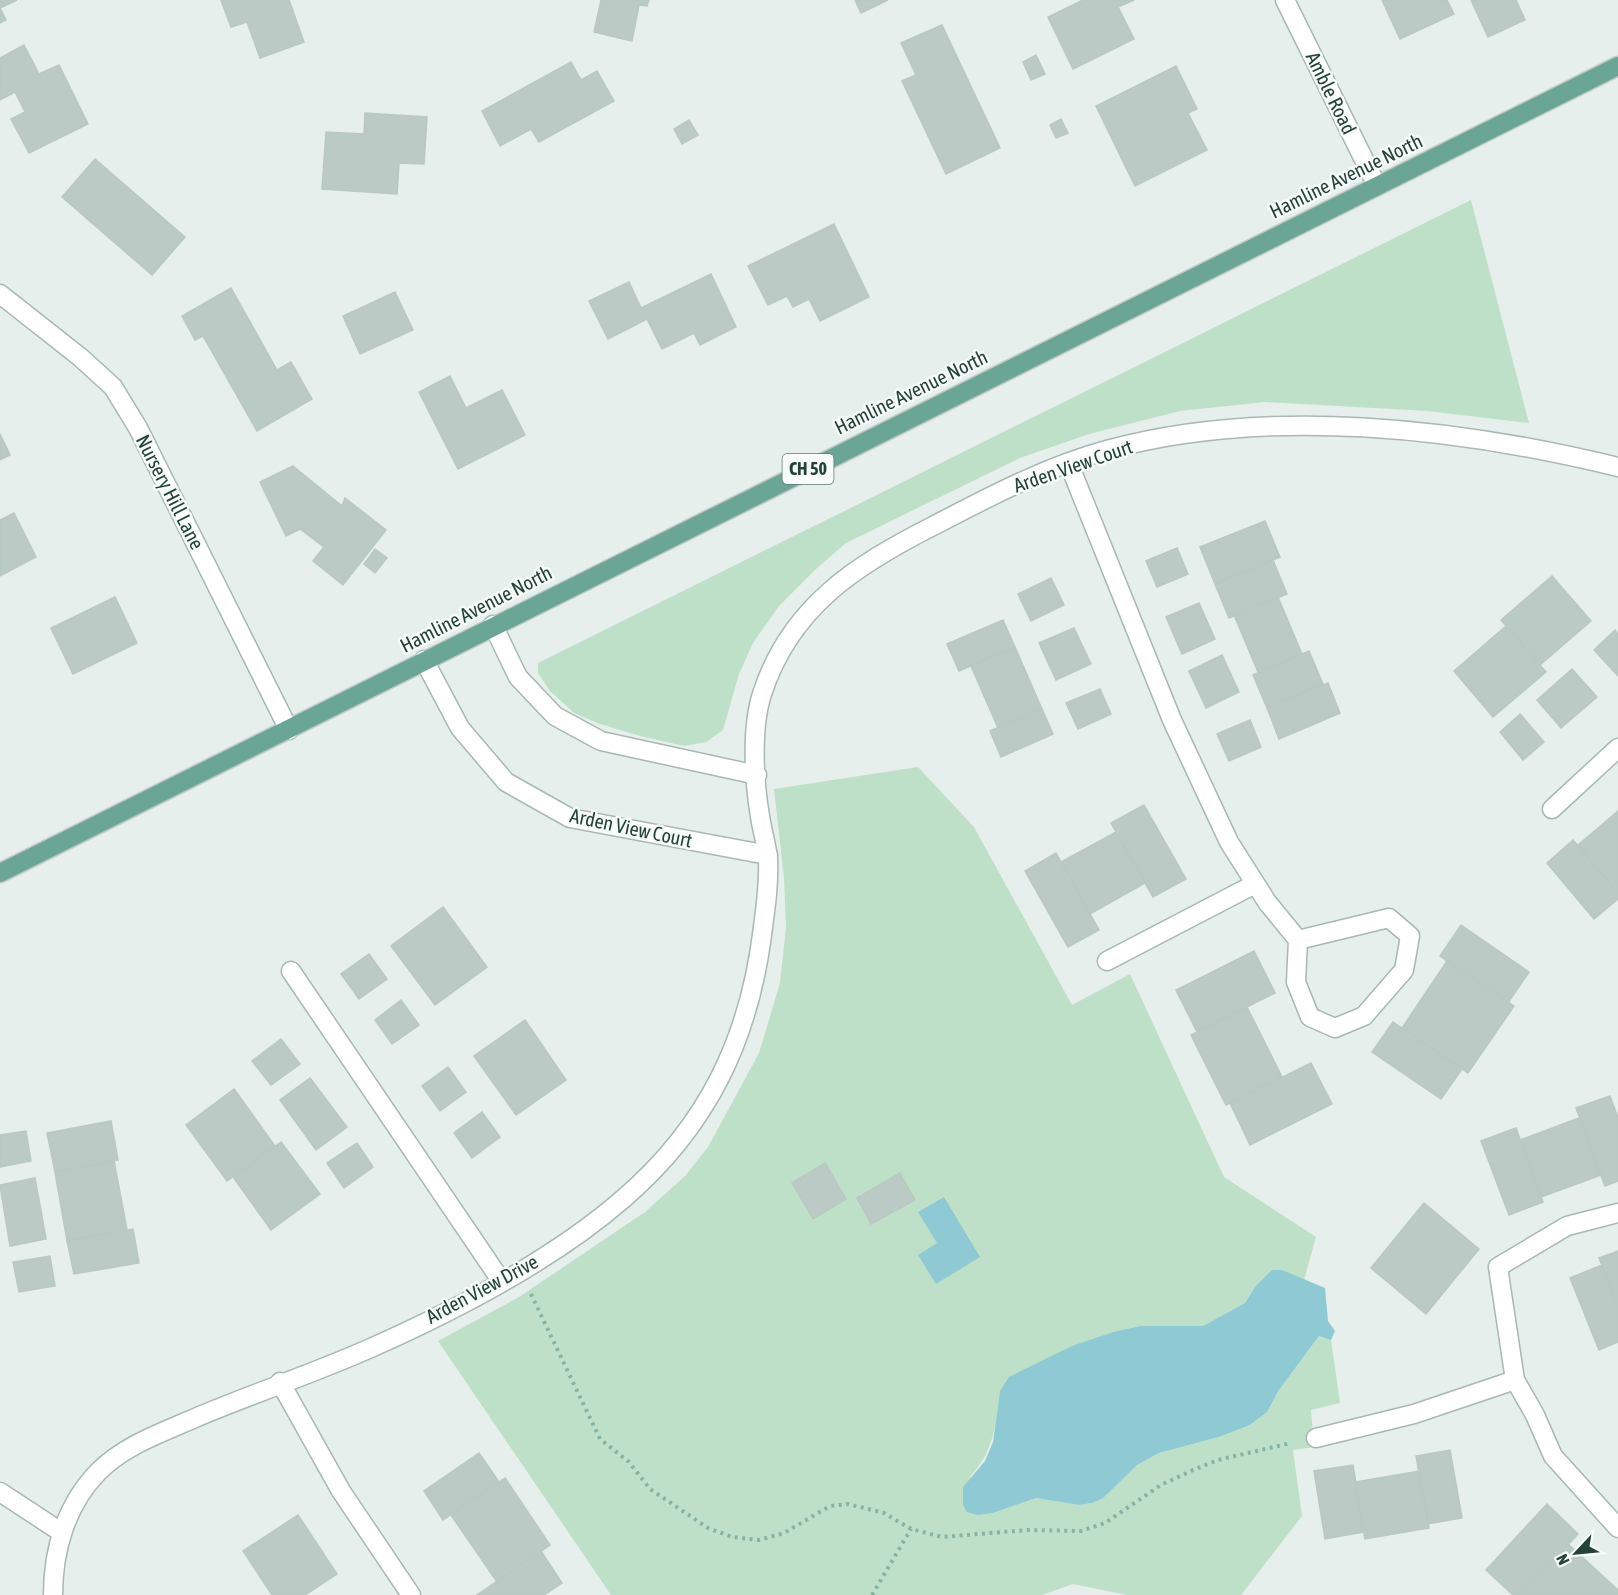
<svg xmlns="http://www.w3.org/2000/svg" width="1618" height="1595" font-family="'Asap Condensed',sans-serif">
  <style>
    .green { fill: #bfe0c8 }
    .water { fill: #8ec9d4 }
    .building { fill: #bbcac4; stroke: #b8c9c2; stroke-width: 1.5 }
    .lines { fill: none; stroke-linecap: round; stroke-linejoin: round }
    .service-casing { stroke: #a8b8b2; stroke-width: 21 }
    .minor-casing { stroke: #a8b8b2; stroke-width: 21 }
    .primary-casing { stroke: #c2cac8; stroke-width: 21 }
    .path { stroke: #86b3a5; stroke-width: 4; stroke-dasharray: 3 4.5; stroke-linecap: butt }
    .service { stroke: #fff; stroke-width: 18 }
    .minor { stroke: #fff; stroke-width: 18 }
    .primary { stroke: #6aa596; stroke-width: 18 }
    .labels { text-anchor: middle; stroke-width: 5; stroke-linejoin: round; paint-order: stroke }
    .shield { fill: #f7fbf9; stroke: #637a73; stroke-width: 1.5 }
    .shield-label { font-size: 18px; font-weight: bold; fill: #24423a }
    .street-label { font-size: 20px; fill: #24423a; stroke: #f7fbf9 }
  </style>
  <rect width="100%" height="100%" fill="#e6efeb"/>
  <g class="green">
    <path d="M 1471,200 L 1529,423 L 1427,411 L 1265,402 L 1180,411 L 1089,434 L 1020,458 L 846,543 L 816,569 L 779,606 L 753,643 L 739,674 L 723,730 L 706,742 L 684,746 L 640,736 L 600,724 L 574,713 L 550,691 L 538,673 L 538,663 Z"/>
    <path d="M 918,767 L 974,827 L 1072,1005 L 1130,974 L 1224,1177 L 1316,1237 L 1304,1280 L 1282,1270 L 1255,1287 L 1245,1303 L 1203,1326 L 1140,1326 L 1113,1332 L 1074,1345 L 1000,1391 C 995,1426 995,1449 970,1477 L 993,1513 L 1036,1498 L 1079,1505 L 1092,1503 L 1137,1465 L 1159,1453 L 1219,1437 L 1250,1425 L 1267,1412 L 1279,1390 L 1319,1336 L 1331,1340 L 1340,1403 L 1311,1410 L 1314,1447 L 1293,1450 L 1302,1516 L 1241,1595 L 1127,1595 L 1073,1584 L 1042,1595 L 611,1595 L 438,1341 L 519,1297 L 645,1212 L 685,1176 L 708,1147 L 759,1053 L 780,983 L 786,927 L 784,878 L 774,789 Z"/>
  </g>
  <g class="water">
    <path d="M 944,1197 L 980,1257 L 936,1284 L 918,1255 L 937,1243 L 918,1212 Z"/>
    <path d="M 1272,1270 L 1282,1270 L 1325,1288 L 1328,1321 L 1335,1331 L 1331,1340 L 1319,1336 L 1279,1390 L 1267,1412 L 1250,1425 L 1219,1437 L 1159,1453 L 1137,1465 L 1103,1498 L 1092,1503 L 1079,1505 L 1036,1498 L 993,1513 L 978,1515 L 967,1512 L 963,1505 L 963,1487 L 985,1461 L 993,1442 L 1000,1391 L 1009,1377 L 1074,1345 L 1113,1332 L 1140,1326 L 1203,1326 L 1245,1303 L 1255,1287 Z"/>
  </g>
  <g class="building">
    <path d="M 0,0 L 17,0 L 0,8 L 6,20 L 0,23 Z"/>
    <path d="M 221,0 L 289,0 L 304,42 L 260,58 L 247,22 L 231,27 Z"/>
    <path d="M 601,0 L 649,0 L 647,6 L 639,5 L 632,41 L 594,32 Z"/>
    <path d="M 855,0 L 888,0 L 861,13 Z"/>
    <path d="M 1083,0 L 1134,0 L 1118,7 L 1134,39 L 1073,69 L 1048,17 Z"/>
    <path d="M 1382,0 L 1447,0 L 1454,14 L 1400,39 Z"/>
    <path d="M 1471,0 L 1516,0 L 1525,20 L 1488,37 Z"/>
    <path d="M 942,25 L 1000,148 L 946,174 L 902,81 L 916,75 L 901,43 Z"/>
    <path d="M 24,45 L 39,74 L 59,65 L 88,124 L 29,153 L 11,119 L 25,112 L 15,92 L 0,100 L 0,58 Z"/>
    <path d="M 1036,55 L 1045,74 L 1031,80 L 1023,62 Z"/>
    <path d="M 571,62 L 581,80 L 597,71 L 614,101 L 539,142 L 531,129 L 500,146 L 482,111 Z"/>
    <path d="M 1176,66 L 1197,109 L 1188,113 L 1207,150 L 1135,186 L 1096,106 Z"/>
    <path d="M 365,113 L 427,117 L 424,164 L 399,163 L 397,194 L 322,189 L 326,132 L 364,134 Z"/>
    <path d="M 1061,119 L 1068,133 L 1056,138 L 1050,125 Z"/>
    <path d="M 689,120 L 698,135 L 682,144 L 674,129 Z"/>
    <path d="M 95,159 L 185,237 L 152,275 L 62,197 Z"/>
    <path d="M 834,224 L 869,297 L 820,321 L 809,299 L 793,307 L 787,296 L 768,305 L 748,266 Z"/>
    <path d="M 711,274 L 736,327 L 700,345 L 694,333 L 662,349 L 647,319 L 608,339 L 589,301 L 629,282 L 641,308 Z"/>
    <path d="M 231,288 L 277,370 L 291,362 L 312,399 L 257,431 L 203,336 L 195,340 L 182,316 Z"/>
    <path d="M 395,292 L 413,330 L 360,354 L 343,316 Z"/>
    <path d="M 450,376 L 466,408 L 502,390 L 525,435 L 458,469 L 419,392 Z"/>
    <path d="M 0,434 L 10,455 L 0,460 Z"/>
    <path d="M 293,466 L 342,506 L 345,498 L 386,530 L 343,585 L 313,561 L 324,547 L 300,529 L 286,536 L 260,482 Z"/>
    <path d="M 14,513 L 36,557 L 0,576 L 0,520 Z"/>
    <path d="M 1265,521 L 1280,557 L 1215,584 L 1200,547 Z"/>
    <path d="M 1177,548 L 1188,574 L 1157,587 L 1146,561 Z"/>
    <path d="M 375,549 L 387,558 L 375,573 L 364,564 Z"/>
    <path d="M 1273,560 L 1287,594 L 1229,618 L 1215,584 Z"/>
    <path d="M 1552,576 L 1591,621 L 1540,665 L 1501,620 Z"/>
    <path d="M 1051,578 L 1064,605 L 1031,621 L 1018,594 Z"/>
    <path d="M 115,597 L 137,643 L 73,674 L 51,628 Z"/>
    <path d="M 1278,597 L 1302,654 L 1258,672 L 1234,615 Z"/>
    <path d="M 1199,603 L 1215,639 L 1182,654 L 1166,617 Z"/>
    <path d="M 1003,620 L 1015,647 L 959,671 L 947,644 Z"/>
    <path d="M 1506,626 L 1546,672 L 1493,717 L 1454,671 Z"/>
    <path d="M 1074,628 L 1091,664 L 1056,680 L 1039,643 Z"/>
    <path d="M 1615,630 L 1618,634 L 1618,676 L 1594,650 Z"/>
    <path d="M 1015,647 L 1042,709 L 998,728 L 971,666 Z"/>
    <path d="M 1309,651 L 1323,684 L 1267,708 L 1253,675 Z"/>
    <path d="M 1222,655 L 1239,692 L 1206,708 L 1189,671 Z"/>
    <path d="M 1572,669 L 1597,697 L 1561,728 L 1537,700 Z"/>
    <path d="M 1328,683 L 1340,713 L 1279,739 L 1267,708 Z"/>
    <path d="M 1100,689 L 1111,714 L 1078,729 L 1066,703 Z"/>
    <path d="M 1042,709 L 1053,734 L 1001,757 L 990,731 Z"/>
    <path d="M 1520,714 L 1544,742 L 1523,760 L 1500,732 Z"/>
    <path d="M 1250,720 L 1261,747 L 1229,761 L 1217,734 Z"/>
    <path d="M 1144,805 L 1186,879 L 1153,897 L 1111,823 Z"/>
    <path d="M 1618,811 L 1618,893 L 1578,845 Z"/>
    <path d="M 1116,832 L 1145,883 L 1090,914 L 1061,862 Z"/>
    <path d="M 1573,840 L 1618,893 L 1618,899 L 1594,919 L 1547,863 Z"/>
    <path d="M 1056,853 L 1099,930 L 1068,947 L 1025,871 Z"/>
    <path d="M 443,907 L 487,967 L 435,1005 L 391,946 Z"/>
    <path d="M 1461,925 L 1529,972 L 1508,1003 L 1440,956 Z"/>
    <path d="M 1254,951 L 1275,993 L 1197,1032 L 1176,990 Z"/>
    <path d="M 369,954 L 387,979 L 359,999 L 341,974 Z"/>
    <path d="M 1447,961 L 1514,1006 L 1468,1073 L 1402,1028 Z"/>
    <path d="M 401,1000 L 419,1025 L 392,1044 L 375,1020 Z"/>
    <path d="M 1247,1007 L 1282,1077 L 1226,1105 L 1191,1035 Z"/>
    <path d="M 525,1020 L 566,1080 L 516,1115 L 474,1056 Z"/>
    <path d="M 1393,1022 L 1462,1069 L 1441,1099 L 1372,1052 Z"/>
    <path d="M 281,1039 L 300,1064 L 271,1085 L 252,1061 Z"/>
    <path d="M 1311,1063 L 1332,1104 L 1250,1145 L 1230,1103 Z"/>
    <path d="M 448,1067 L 466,1092 L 440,1111 L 422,1086 Z"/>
    <path d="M 310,1078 L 347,1127 L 316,1150 L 280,1100 Z"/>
    <path d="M 234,1089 L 275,1146 L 227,1181 L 186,1125 Z"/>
    <path d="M 1610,1096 L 1618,1118 L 1618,1181 L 1605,1186 L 1576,1108 Z"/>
    <path d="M 482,1112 L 500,1137 L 472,1158 L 454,1133 Z"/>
    <path d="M 1579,1118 L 1601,1175 L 1541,1197 L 1520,1140 Z"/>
    <path d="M 111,1121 L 118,1160 L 55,1172 L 47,1133 Z"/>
    <path d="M 1516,1128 L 1543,1202 L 1509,1215 L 1481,1141 Z"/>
    <path d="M 26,1131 L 31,1161 L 0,1167 L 0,1135 Z"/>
    <path d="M 281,1142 L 320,1194 L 271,1230 L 233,1177 Z"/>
    <path d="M 357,1143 L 373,1167 L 344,1188 L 327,1163 Z"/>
    <path d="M 114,1161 L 127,1230 L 67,1241 L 55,1172 Z"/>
    <path d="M 825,1163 L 846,1199 L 813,1219 L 792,1183 Z"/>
    <path d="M 900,1173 L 915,1200 L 871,1224 L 857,1198 Z"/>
    <path d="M 35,1178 L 46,1239 L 10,1246 L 0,1185 Z"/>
    <path d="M 1424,1203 L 1479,1249 L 1426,1314 L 1371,1268 Z"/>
    <path d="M 133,1229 L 139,1263 L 74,1274 L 67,1241 Z"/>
    <path d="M 1618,1251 L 1618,1305 L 1599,1258 Z"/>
    <path d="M 50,1256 L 55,1286 L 19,1292 L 13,1262 Z"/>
    <path d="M 1602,1265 L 1618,1305 L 1618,1342 L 1599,1350 L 1570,1278 Z"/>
    <path d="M 1450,1450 L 1462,1518 L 1428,1524 L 1416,1456 Z"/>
    <path d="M 479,1453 L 499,1482 L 443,1520 L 424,1491 Z"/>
    <path d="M 1353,1465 L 1364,1532 L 1325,1539 L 1314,1471 Z"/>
    <path d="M 1419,1471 L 1429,1528 L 1365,1539 L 1355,1482 Z"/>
    <path d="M 505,1478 L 550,1545 L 497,1582 L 451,1515 Z"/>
    <path d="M 1547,1504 L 1578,1534 L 1521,1595 L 1513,1595 L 1486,1570 Z"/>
    <path d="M 298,1515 L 337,1574 L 305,1595 L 272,1595 L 243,1551 Z"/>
    <path d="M 1568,1544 L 1618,1590 L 1618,1595 L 1521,1595 Z"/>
    <path d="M 541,1551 L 562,1583 L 544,1595 L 477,1595 Z"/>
  </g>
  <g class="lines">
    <g class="service-casing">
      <g id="service">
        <path d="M 1069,464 L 1172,720 L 1229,842 L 1267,902 L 1298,940 L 1389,918 L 1410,936 L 1404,970 L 1364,1016 L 1335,1028 L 1310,1017 L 1296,982 L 1298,940"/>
        <path d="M 1552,809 L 1618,748"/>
        <path d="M 1107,961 L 1255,884"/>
        <path d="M 291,971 L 502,1282"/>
        <path d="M 1618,1213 L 1567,1226 L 1498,1267 L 1515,1380 L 1535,1415 L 1553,1456 L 1618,1528"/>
        <path d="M 280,1382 L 341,1491 L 411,1595"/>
        <path d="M 1316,1438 L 1414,1414 L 1515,1380"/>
        <path d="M 0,1492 L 61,1532"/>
      </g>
    </g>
    <g class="minor-casing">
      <g id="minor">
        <path d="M 1285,0 L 1377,186"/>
        <path d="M 0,294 L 80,357 L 113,387 L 138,428 L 289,730"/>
        <path d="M 493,625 L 518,677 L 555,716 L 601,741 L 757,775"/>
        <path d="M 424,660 L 460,728 L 506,782 L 570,818 L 768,855"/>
        <path d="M 53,1595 C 53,1550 66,1505 98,1472 C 125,1445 161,1433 195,1418 C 254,1393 315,1373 373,1347 C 456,1310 554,1259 623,1199 C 708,1126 750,1038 763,927 C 766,905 769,883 768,860 C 767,845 762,831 760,816 C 754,781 751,728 762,694 C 790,607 856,565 933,526 C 989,497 1045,467 1107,450 C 1268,406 1458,428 1618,467"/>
      </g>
    </g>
    <g class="primary-casing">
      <path id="primary" d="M 0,873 L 1618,66"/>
    </g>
    <g class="path">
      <path d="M 531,1294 L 600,1439 L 629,1462 L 650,1489 L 708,1528 L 732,1537 L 759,1540 L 784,1533 L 830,1506 L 848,1504 L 884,1513 L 911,1529 L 942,1537 L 1027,1530 L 1081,1531 L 1105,1523 L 1161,1485 L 1193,1470 L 1218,1460 L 1291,1443"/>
      <path d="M 872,1595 L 911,1529"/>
    </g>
    <use href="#service" class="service"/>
    <use href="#minor" class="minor"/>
    <use href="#primary" class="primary"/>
  </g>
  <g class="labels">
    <rect class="shield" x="782.5" y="454" width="51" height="30" rx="4.5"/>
    <g class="shield-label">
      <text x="808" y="475">CH 50</text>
    </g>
    <g class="street-label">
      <text transform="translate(1331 93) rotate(64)" y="7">Amble Road</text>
      <text transform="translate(1346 176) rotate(-26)" y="7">Hamline Avenue North</text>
      <text transform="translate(911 392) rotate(-26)" y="7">Hamline Avenue North</text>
      <text transform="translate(1073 466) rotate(-19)" y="7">Arden View Court</text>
      <text transform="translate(170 492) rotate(63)" y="7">Nursery Hill Lane</text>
      <text transform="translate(476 609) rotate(-27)" y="7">Hamline Avenue North</text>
      <text transform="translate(631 828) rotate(12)" y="7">Arden View Court</text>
      <text transform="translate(482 1289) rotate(-28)" y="7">Arden View Drive</text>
    </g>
  </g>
  <g transform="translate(1576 1553) rotate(244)" stroke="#f7fbf9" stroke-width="4.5" paint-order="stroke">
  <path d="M0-4.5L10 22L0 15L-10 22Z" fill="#24423a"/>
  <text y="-9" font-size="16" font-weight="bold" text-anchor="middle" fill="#24423a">N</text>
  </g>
</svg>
